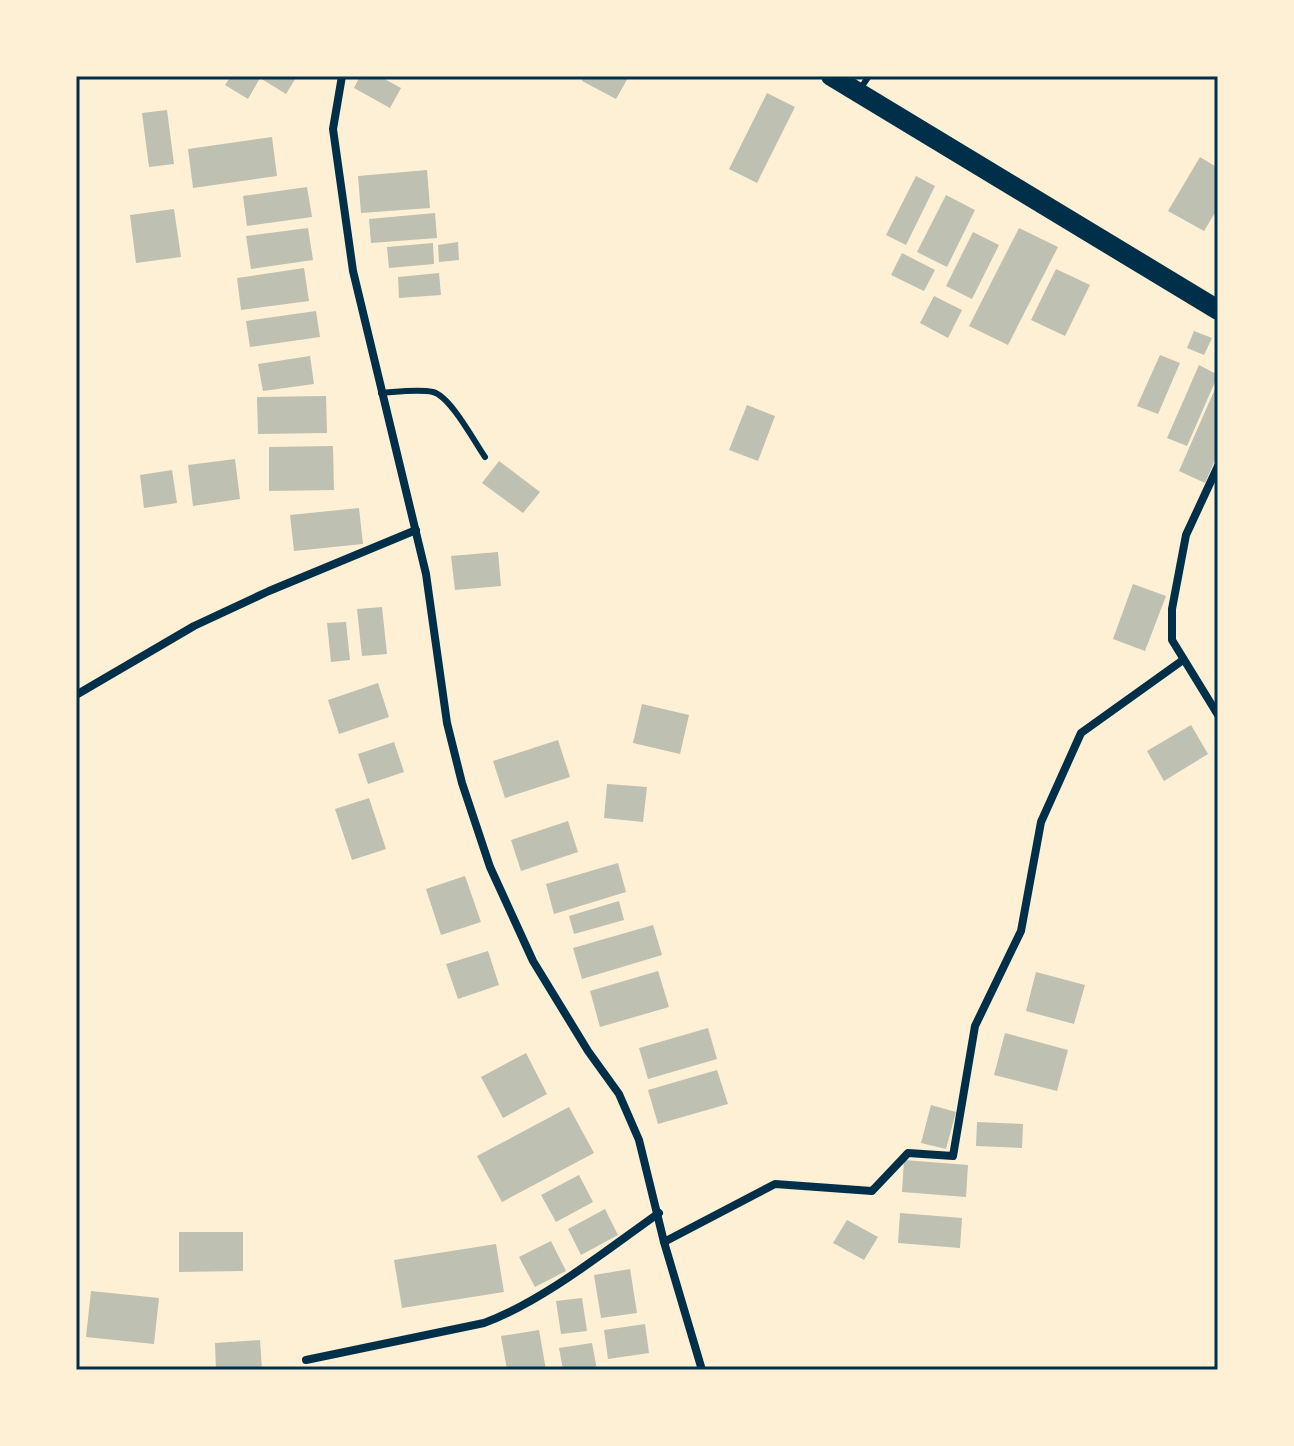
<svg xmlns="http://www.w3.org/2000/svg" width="1294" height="1446" font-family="'Alegreya Sans',sans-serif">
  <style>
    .building { fill: #bec0b2 }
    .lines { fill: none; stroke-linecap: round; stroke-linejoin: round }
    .service { stroke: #003049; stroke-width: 6 }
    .minor { stroke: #003049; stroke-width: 8 }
    .primary { stroke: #003049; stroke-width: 20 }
    .neatline { fill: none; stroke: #003049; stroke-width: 3 }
  </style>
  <rect width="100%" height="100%" fill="#fdf0d5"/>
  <g class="building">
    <path d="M 231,76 L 297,76 L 286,94 L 260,78 L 248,99 L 225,85 Z"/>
    <path d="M 360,76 L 379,76 L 401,88 L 390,108 L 354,88 Z"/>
    <path d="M 584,76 L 629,76 L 616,99 L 582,81 Z"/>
    <path d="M 767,93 L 795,107 L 757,183 L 729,169 Z"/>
    <path d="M 167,110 L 174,164 L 149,167 L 142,113 Z"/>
    <path d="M 272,137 L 277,176 L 193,188 L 188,149 Z"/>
    <path d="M 1200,157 L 1218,168 L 1218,208 L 1204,231 L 1168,211 Z"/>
    <path d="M 427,170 L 430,208 L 361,213 L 358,176 Z"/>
    <path d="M 916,176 L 935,186 L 906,245 L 886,235 Z"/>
    <path d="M 307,187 L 312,217 L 247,226 L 243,196 Z"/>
    <path d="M 946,195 L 975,210 L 947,267 L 917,252 Z"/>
    <path d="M 174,209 L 181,257 L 136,263 L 130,215 Z"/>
    <path d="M 435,213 L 437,238 L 371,243 L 369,219 Z"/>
    <path d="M 308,228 L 313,260 L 251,269 L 246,236 Z"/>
    <path d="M 1019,228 L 1058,247 L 1008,345 L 969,326 Z"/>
    <path d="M 973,232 L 999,245 L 972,299 L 946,286 Z"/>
    <path d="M 458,242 L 459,260 L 439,262 L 438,245 Z"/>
    <path d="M 433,243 L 434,264 L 389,268 L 387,247 Z"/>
    <path d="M 902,253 L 935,270 L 924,291 L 891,275 Z"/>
    <path d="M 304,268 L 309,301 L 241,310 L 237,278 Z"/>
    <path d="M 1056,269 L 1090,285 L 1065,336 L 1031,320 Z"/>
    <path d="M 439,273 L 441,295 L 399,298 L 398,277 Z"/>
    <path d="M 934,296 L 962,310 L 948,338 L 920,323 Z"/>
    <path d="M 316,311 L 320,337 L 250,347 L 246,321 Z"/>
    <path d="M 1194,331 L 1212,338 L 1204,355 L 1187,348 Z"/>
    <path d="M 1160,355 L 1180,363 L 1158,414 L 1137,406 Z"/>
    <path d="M 310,356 L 314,384 L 263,391 L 258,364 Z"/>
    <path d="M 1199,365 L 1218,375 L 1187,446 L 1167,438 Z"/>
    <path d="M 1218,382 L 1218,453 L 1205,483 L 1179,471 Z"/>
    <path d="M 326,396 L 327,433 L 258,434 L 257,397 Z"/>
    <path d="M 747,405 L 775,416 L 758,461 L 729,450 Z"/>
    <path d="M 333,446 L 334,490 L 269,491 L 269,447 Z"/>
    <path d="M 235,459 L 240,499 L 193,506 L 188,465 Z"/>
    <path d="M 499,461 L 540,492 L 523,513 L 482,483 Z"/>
    <path d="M 172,470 L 177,503 L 144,508 L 140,475 Z"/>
    <path d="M 359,508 L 363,544 L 294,551 L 290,515 Z"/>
    <path d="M 498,552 L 501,586 L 455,590 L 451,556 Z"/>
    <path d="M 1133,584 L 1166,596 L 1145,651 L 1113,639 Z"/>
    <path d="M 382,607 L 387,654 L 362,656 L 357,609 Z"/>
    <path d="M 346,622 L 350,660 L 331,662 L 327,623 Z"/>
    <path d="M 378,683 L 389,717 L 339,734 L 328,700 Z"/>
    <path d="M 642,704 L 689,715 L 680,754 L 633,743 Z"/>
    <path d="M 1191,725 L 1208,754 L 1164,781 L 1147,751 Z"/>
    <path d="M 558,740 L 570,777 L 505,798 L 493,761 Z"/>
    <path d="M 394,742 L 404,772 L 368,784 L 358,754 Z"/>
    <path d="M 607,784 L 647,787 L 643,822 L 604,818 Z"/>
    <path d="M 369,798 L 386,849 L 352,860 L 335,809 Z"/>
    <path d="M 568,821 L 578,852 L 521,871 L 511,840 Z"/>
    <path d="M 618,863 L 626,892 L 554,914 L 546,884 Z"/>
    <path d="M 465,876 L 481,922 L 441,935 L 426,889 Z"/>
    <path d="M 619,901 L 624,920 L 574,934 L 569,916 Z"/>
    <path d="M 653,925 L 662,955 L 582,979 L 573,948 Z"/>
    <path d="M 488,951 L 499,985 L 458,999 L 446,964 Z"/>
    <path d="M 658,971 L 669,1007 L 600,1027 L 590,991 Z"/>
    <path d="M 1036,972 L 1085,985 L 1074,1024 L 1026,1011 Z"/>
    <path d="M 708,1028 L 717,1059 L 648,1079 L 639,1048 Z"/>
    <path d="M 1005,1033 L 1068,1050 L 1057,1091 L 994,1075 Z"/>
    <path d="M 526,1053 L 547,1094 L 503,1118 L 481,1077 Z"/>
    <path d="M 717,1070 L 728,1104 L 658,1124 L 648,1090 Z"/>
    <path d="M 931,1105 L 956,1112 L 946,1149 L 921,1143 Z"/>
    <path d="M 569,1107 L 594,1153 L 502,1202 L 477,1156 Z"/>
    <path d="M 977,1122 L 1023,1124 L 1022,1148 L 976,1146 Z"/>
    <path d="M 904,1160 L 968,1165 L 966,1197 L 902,1192 Z"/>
    <path d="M 579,1175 L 593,1202 L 556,1222 L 541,1195 Z"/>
    <path d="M 605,1209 L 618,1235 L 581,1255 L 568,1229 Z"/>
    <path d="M 900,1213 L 962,1218 L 960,1248 L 898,1243 Z"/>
    <path d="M 847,1220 L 878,1237 L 864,1260 L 833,1243 Z"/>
    <path d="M 179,1232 L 243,1232 L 243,1271 L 179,1272 Z"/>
    <path d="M 551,1241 L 566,1271 L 535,1287 L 519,1257 Z"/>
    <path d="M 496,1244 L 504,1292 L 402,1308 L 394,1260 Z"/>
    <path d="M 630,1269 L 637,1313 L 601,1318 L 594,1275 Z"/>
    <path d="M 91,1291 L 159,1298 L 154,1344 L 86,1337 Z"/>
    <path d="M 582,1298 L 587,1331 L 561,1334 L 556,1301 Z"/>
    <path d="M 645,1324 L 649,1353 L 608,1359 L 604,1330 Z"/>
    <path d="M 539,1330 L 546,1370 L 507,1370 L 501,1336 Z"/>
    <path d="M 260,1340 L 262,1370 L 216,1370 L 215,1343 Z"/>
    <path d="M 592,1343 L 597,1370 L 563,1370 L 559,1348 Z"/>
  </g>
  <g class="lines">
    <g class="service">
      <path d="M 860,89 L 869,76"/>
      <path d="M 381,393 C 397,392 417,389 433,392 C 450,396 474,441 485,457"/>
    </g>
    <g class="minor">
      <path d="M 342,76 L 333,129 L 353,271 L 426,574 L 447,723 L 462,783 L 490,867 L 533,961 L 588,1051 L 619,1094 L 639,1140 L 664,1242 L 702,1370"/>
      <path d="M 1218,466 L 1186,535 L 1172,609 L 1172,640 L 1218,715"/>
      <path d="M 76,695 L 194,626 L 269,591 L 416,530"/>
      <path d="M 664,1242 L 775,1184 L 872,1191 L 908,1153 L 953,1156 L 975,1026 L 1021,931 L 1041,822 L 1081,733 L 1183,660"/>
      <path d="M 306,1360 L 484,1323 C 542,1302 608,1249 659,1213"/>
    </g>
    <path class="primary" d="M 831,76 L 1218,310"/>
  </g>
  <rect width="1294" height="1446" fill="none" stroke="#fdf0d5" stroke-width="156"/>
  <rect x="78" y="78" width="1138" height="1290" class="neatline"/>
</svg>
